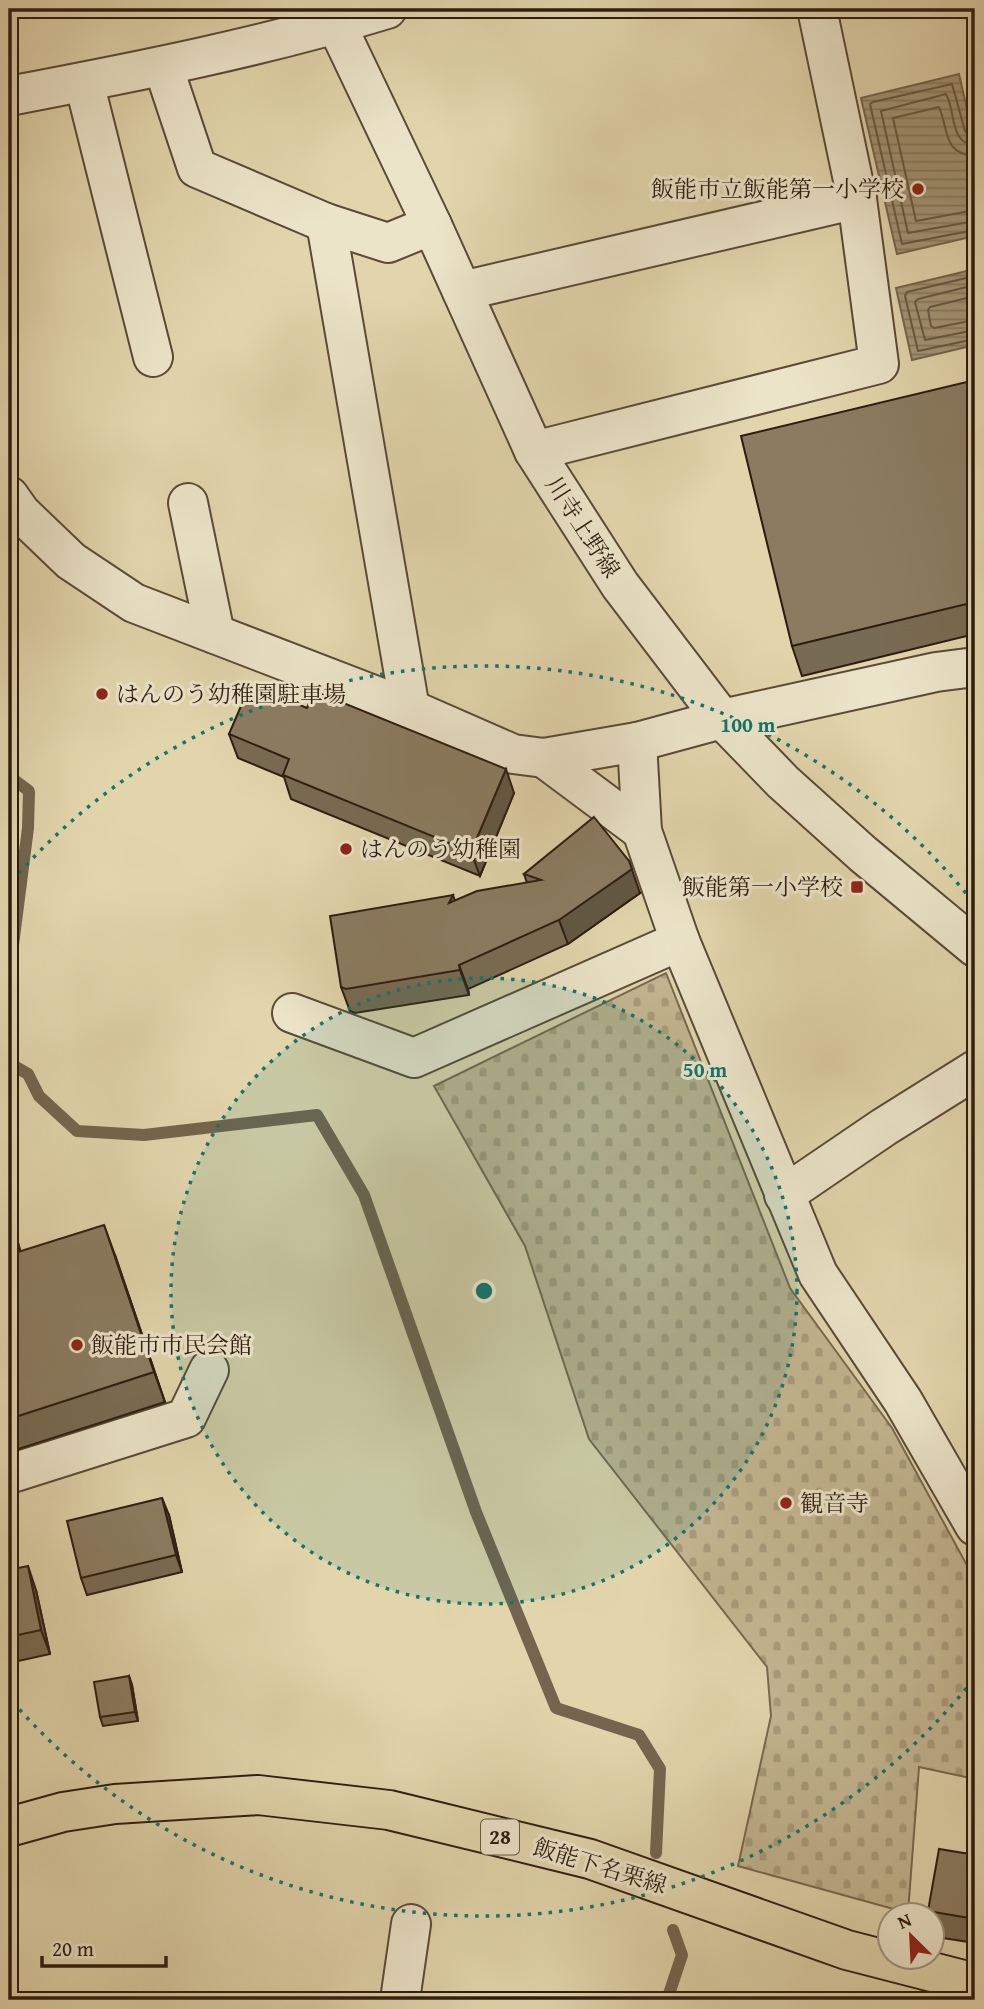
<svg xmlns="http://www.w3.org/2000/svg" width="984" height="2009" font-family="'Gentium Book Plus','Noto Serif JP',serif">
  <style>
    .cemetery { fill: url(#cemetery-stones); stroke: #786950; stroke-width: 2 }
    .water { fill: url(#water-rules); stroke: #74654e; stroke-width: 2 }
    .lines { fill: none; stroke-linecap: round; stroke-linejoin: round }
    .shore { stroke: #685944; stroke-width: 2 }
    .stream { stroke: #74654e; stroke-width: 12 }
    .minor-casing { stroke: #5a4a37; stroke-width: 42 }
    .major-casing { stroke: #2d1c10; stroke-width: 42 }
    .minor { stroke: #ece4c9; stroke-width: 38 }
    .major { stroke: #e2d5ac; stroke-width: 38 }
    .wall { fill: #786b53; stroke: #2d1c10; stroke-width: 2 }
    .shaded-wall { fill: #615744; stroke: #2d1c10; stroke-width: 2 }
    .building { fill: #8b7c61; stroke: #2d1c10; stroke-width: 2 }
    .ring { fill: none; stroke: #0f766e; stroke-width: 3.5; stroke-dasharray: 3.5 7 }
    .poi-dot { fill: #8f2418; stroke: #ece4c9; stroke-width: 2.5 }
    .labels { text-anchor: middle; stroke-width: 6; stroke-linejoin: round; paint-order: stroke }
    .shield { fill: #ece4c9; stroke: #665848; stroke-width: 2 }
    .shield-label { font-size: 21px; font-weight: bold; fill: #2d1c10 }
    .poi-label { font-size: 23px; fill: #2d1c10; stroke: #ece4c9; text-anchor: start }
    .street-label { font-size: 23px; fill: #2d1c10; stroke: #ece4c9 }
    .centre { fill: #0f766e; stroke: #ece4c9; stroke-width: 3.5 }
    .ring-label { font-size: 21px; text-anchor: middle; font-weight: bold; fill: #0f766e; stroke: #ece4c9; stroke-width: 6; stroke-linejoin: round; paint-order: stroke }
  </style>
  <defs>
    <pattern id="cemetery-stones" width="16" height="16" patternUnits="userSpaceOnUse" patternTransform="scale(1.75)"><rect width="16" height="16" fill="#c3b691"/><path d="M2 7V4a2 2 0 0 1 4 0v3zM10 15v-3a2 2 0 0 1 4 0v3z" fill="#a89c7c"/></pattern>
    <pattern id="water-rules" width="6" height="5" patternUnits="userSpaceOnUse" patternTransform="scale(1.75)"><rect width="6" height="5" fill="#a49677"/><path d="M0 2.5h6" fill="none" stroke="#867a60"/></pattern>
  </defs>
  <rect width="100%" height="100%" fill="#e2d5ac"/>
  <filter id="stains"><feTurbulence type="fractalNoise" baseFrequency=".00286" numOctaves="4"/><feColorMatrix values="0 0 0 0 .2 0 0 0 0 .09 0 0 0 0 .02 0 0 0 .5 -.17"/></filter>
  <radialGradient id="worn" r=".72"><stop offset=".6" stop-color="#630" stop-opacity="0"/><stop offset="1" stop-color="#630" stop-opacity=".3"/></radialGradient>
  <path class="cemetery" d="M 666,973 L 790,1288 L 892,1428 L 969,1569 L 975,1639 L 975,1779 L 919,1767 L 908,1913 L 738,1866 L 771,1716 L 767,1667 L 589,1439 L 525,1246 L 434,1086 Z"/>
  <g class="water">
    <path d="M 959,74 L 975,144 L 975,236 L 897,254 L 861,98 Z"/>
    <path d="M 975,269 L 975,345 L 912,360 L 896,288 Z"/>
  </g>
  <g class="lines">
    <g class="shore">
      <path d="M 975,137 L 969,136 L 965,131 L 952,84 L 873,102 L 870,104 L 902,244 L 975,230"/>
      <path d="M 975,145 C 949,144 956,111 946,94 L 881,111 L 908,233 L 975,221"/>
      <path d="M 975,156 C 942,154 949,129 939,107 L 893,118 L 916,221 L 975,210"/>
      <path d="M 975,276 L 907,292 L 905,296 L 918,351 L 975,339"/>
      <path d="M 975,285 L 918,299 L 915,302 L 925,340 L 975,330"/>
      <path d="M 975,296 L 930,307 L 928,310 L 931,326 L 934,328 L 975,320"/>
    </g>
    <g class="stream">
      <path d="M 9,776 L 29,791 L 28,828 L 9,976"/>
      <path d="M 9,1063 L 28,1074 L 39,1096 L 77,1131 L 144,1135 L 317,1115 L 364,1195 L 476,1512 L 556,1708 L 639,1735 L 660,1769 L 656,1853"/>
      <path d="M 667,2000 L 682,1955 L 673,1930"/>
    </g>
    <g class="minor-casing">
      <g id="minor">
        <path d="M 329,9 L 432,225 L 534,451 L 620,585 L 722,719 L 783,782 L 863,854 L 975,947"/>
        <path d="M 163,66 L 197,168 L 326,223 L 388,243 L 432,225"/>
        <path d="M 84,82 L 153,357"/>
        <path d="M 9,96 C 136,72 263,47 387,9"/>
        <path d="M 326,223 L 410,709"/>
        <path d="M 462,291 L 857,199"/>
        <path d="M 534,451 L 879,364 L 857,199 L 817,9"/>
        <path d="M 9,496 L 21,513 L 71,561 L 134,603 L 410,709 L 513,754 L 544,758 L 637,742 L 722,719 L 936,672 L 975,667"/>
        <path d="M 188,503 L 215,634"/>
        <path d="M 637,742 L 642,831 L 680,941 L 818,1274 L 903,1401 L 975,1526"/>
        <path d="M 544,758 L 642,831"/>
        <path d="M 292,1013 L 414,1058 L 680,941"/>
        <path d="M 784,1195 L 884,1127 L 975,1070"/>
        <path d="M 9,1474 L 186,1418 L 209,1370"/>
        <path d="M 400,2000 L 411,1924"/>
      </g>
    </g>
    <g class="major-casing">
      <path id="major" d="M 9,1827 L 63,1812 L 115,1804 L 258,1795 L 389,1810 L 590,1859 L 847,1950 L 975,1983"/>
    </g>
    <use href="#minor" class="minor"/>
    <use href="#major" class="major"/>
  </g>
  <g class="wall">
    <path d="M 975,380 L 975,634 L 802,676 L 792,646 Z"/>
    <path d="M 307,708 L 514,793 L 480,876 L 291,799 L 284,777 L 238,758 L 229,734 Z"/>
    <path d="M 524,874 L 640,893 L 568,944 L 468,989 L 469,995 L 355,1013 L 350,1011 L 341,987 L 453,895 L 455,901 L 527,883 Z"/>
    <path d="M 9,1210 L 20,1251 L 115,1255 L 165,1402 L 9,1452 Z"/>
    <path d="M 169,1515 L 182,1572 L 87,1595 L 81,1578 Z"/>
    <path d="M 9,1570 L 36,1590 L 50,1654 L 9,1663 Z"/>
    <path d="M 129,1676 L 132,1685 L 138,1721 L 103,1726 L 100,1717 Z"/>
    <path d="M 975,1821 L 975,1943 L 937,1937 L 932,1921 L 932,1914 L 929,1914 L 928,1911 L 970,1854 Z"/>
  </g>
  <g class="shaded-wall">
    <path d="M 506,769 L 514,793 L 480,876 L 471,852 Z"/>
    <path d="M 629,861 L 640,893 L 568,944 L 559,920 Z"/>
    <path d="M 459,965 L 468,989 L 469,995 L 460,970 Z"/>
    <path d="M 9,1210 L 29,1282 L 18,1252 L 9,1219 Z"/>
    <path d="M 104,1225 L 115,1255 L 165,1402 L 154,1372 Z"/>
    <path d="M 162,1498 L 169,1515 L 182,1572 L 176,1555 Z"/>
    <path d="M 28,1566 L 36,1590 L 50,1654 L 41,1630 Z"/>
    <path d="M 129,1676 L 132,1685 L 138,1721 L 135,1712 Z"/>
  </g>
  <g class="building">
    <path d="M 975,380 L 975,602 L 792,646 L 741,436 Z"/>
    <path d="M 250,685 L 307,708 L 314,691 L 506,769 L 471,852 L 283,775 L 289,759 L 229,734 Z"/>
    <path d="M 594,817 L 629,861 L 632,869 L 559,920 L 459,965 L 460,970 L 346,989 L 341,987 L 330,916 L 453,895 L 449,903 L 477,891 L 541,880 L 524,874 Z"/>
    <path d="M 9,1219 L 18,1252 L 104,1225 L 154,1372 L 9,1419 Z"/>
    <path d="M 162,1498 L 176,1555 L 81,1578 L 67,1521 Z"/>
    <path d="M 28,1566 L 41,1630 L 9,1637 L 9,1570 Z"/>
    <path d="M 129,1676 L 135,1712 L 100,1717 L 94,1682 Z"/>
    <path d="M 975,1821 L 975,1919 L 928,1911 L 939,1849 L 970,1854 Z"/>
  </g>
  <circle cx="484" cy="1291" r="313" fill="#0f766e" fill-opacity=".12"/>
  <g class="ring">
    <circle cx="484" cy="1291" r="313"/>
    <path d="M973 1680A625 625 0 0 1 12 1701M12 881A625 625 0 0 1 973 902"/>
  </g>
  <g class="poi-dot">
    <circle cx="918" cy="189" r="7"/>
    <circle cx="102" cy="694" r="7"/>
    <circle cx="346" cy="849" r="7"/>
    <rect x="850" y="880" width="14" height="14" rx="3.5"/>
    <circle cx="77" cy="1345" r="7"/>
    <circle cx="786" cy="1503" r="7"/>
  </g>
  <g class="labels">
    <rect class="shield" x="481" y="1819.5" width="38" height="35" rx="5"/>
    <g class="shield-label">
      <text x="500" y="1844">28</text>
    </g>
    <g class="poi-label">
      <text x="904" y="197" text-anchor="end">飯能市立飯能第一小学校</text>
      <text x="116" y="702">はんのう幼稚園駐車場</text>
      <text x="360" y="857">はんのう幼稚園</text>
      <text x="843" y="895" text-anchor="end">飯能第一小学校</text>
      <text x="91" y="1353">飯能市市民会館</text>
      <text x="800" y="1511">観音寺</text>
    </g>
    <g class="street-label">
      <text transform="translate(583 527) rotate(57)" y="8">川寺上野線</text>
      <text transform="translate(600 1866) rotate(17)" y="8">飯能下名栗線</text>
    </g>
  </g>
  <circle cx="484" cy="1291" r="10" class="centre"/>
  <g class="ring-label">
    <text x="748" y="732">100 m</text>
    <text x="705" y="1077">50 m</text>
  </g>
  <rect width="984" height="2009" fill="none" stroke="#e2d5ac" stroke-width="35"/>
  <rect x="10" y="10" width="963" height="1988" fill="none" stroke="#2d1c10" stroke-width="3.5"/>
  <rect x="18" y="18" width="949" height="1974" fill="none" stroke="#2d1c10" stroke-width="2"/>
  <g transform="translate(911 1936) rotate(336)"><circle r="33" fill="#ece4c9" stroke="#a0947f" stroke-width="2"/>
  <path d="M0-5L12 26L0 18L-12 26Z" fill="#8f2418"/>
  <text y="-10" font-size="19" font-weight="bold" text-anchor="middle" fill="#2d1c10">N</text>
  </g>
  <path d="M42 1956v10h124v-10" fill="none" stroke="#2d1c10" stroke-width="3.5"/>
  <text x="52" y="1956" font-size="21" fill="#2d1c10" stroke="#ece4c9" stroke-width="5" paint-order="stroke">20 m</text>
  <rect width="100%" height="100%" filter="url(#stains)"/>
  <rect width="100%" height="100%" fill="url(#worn)"/>
</svg>
